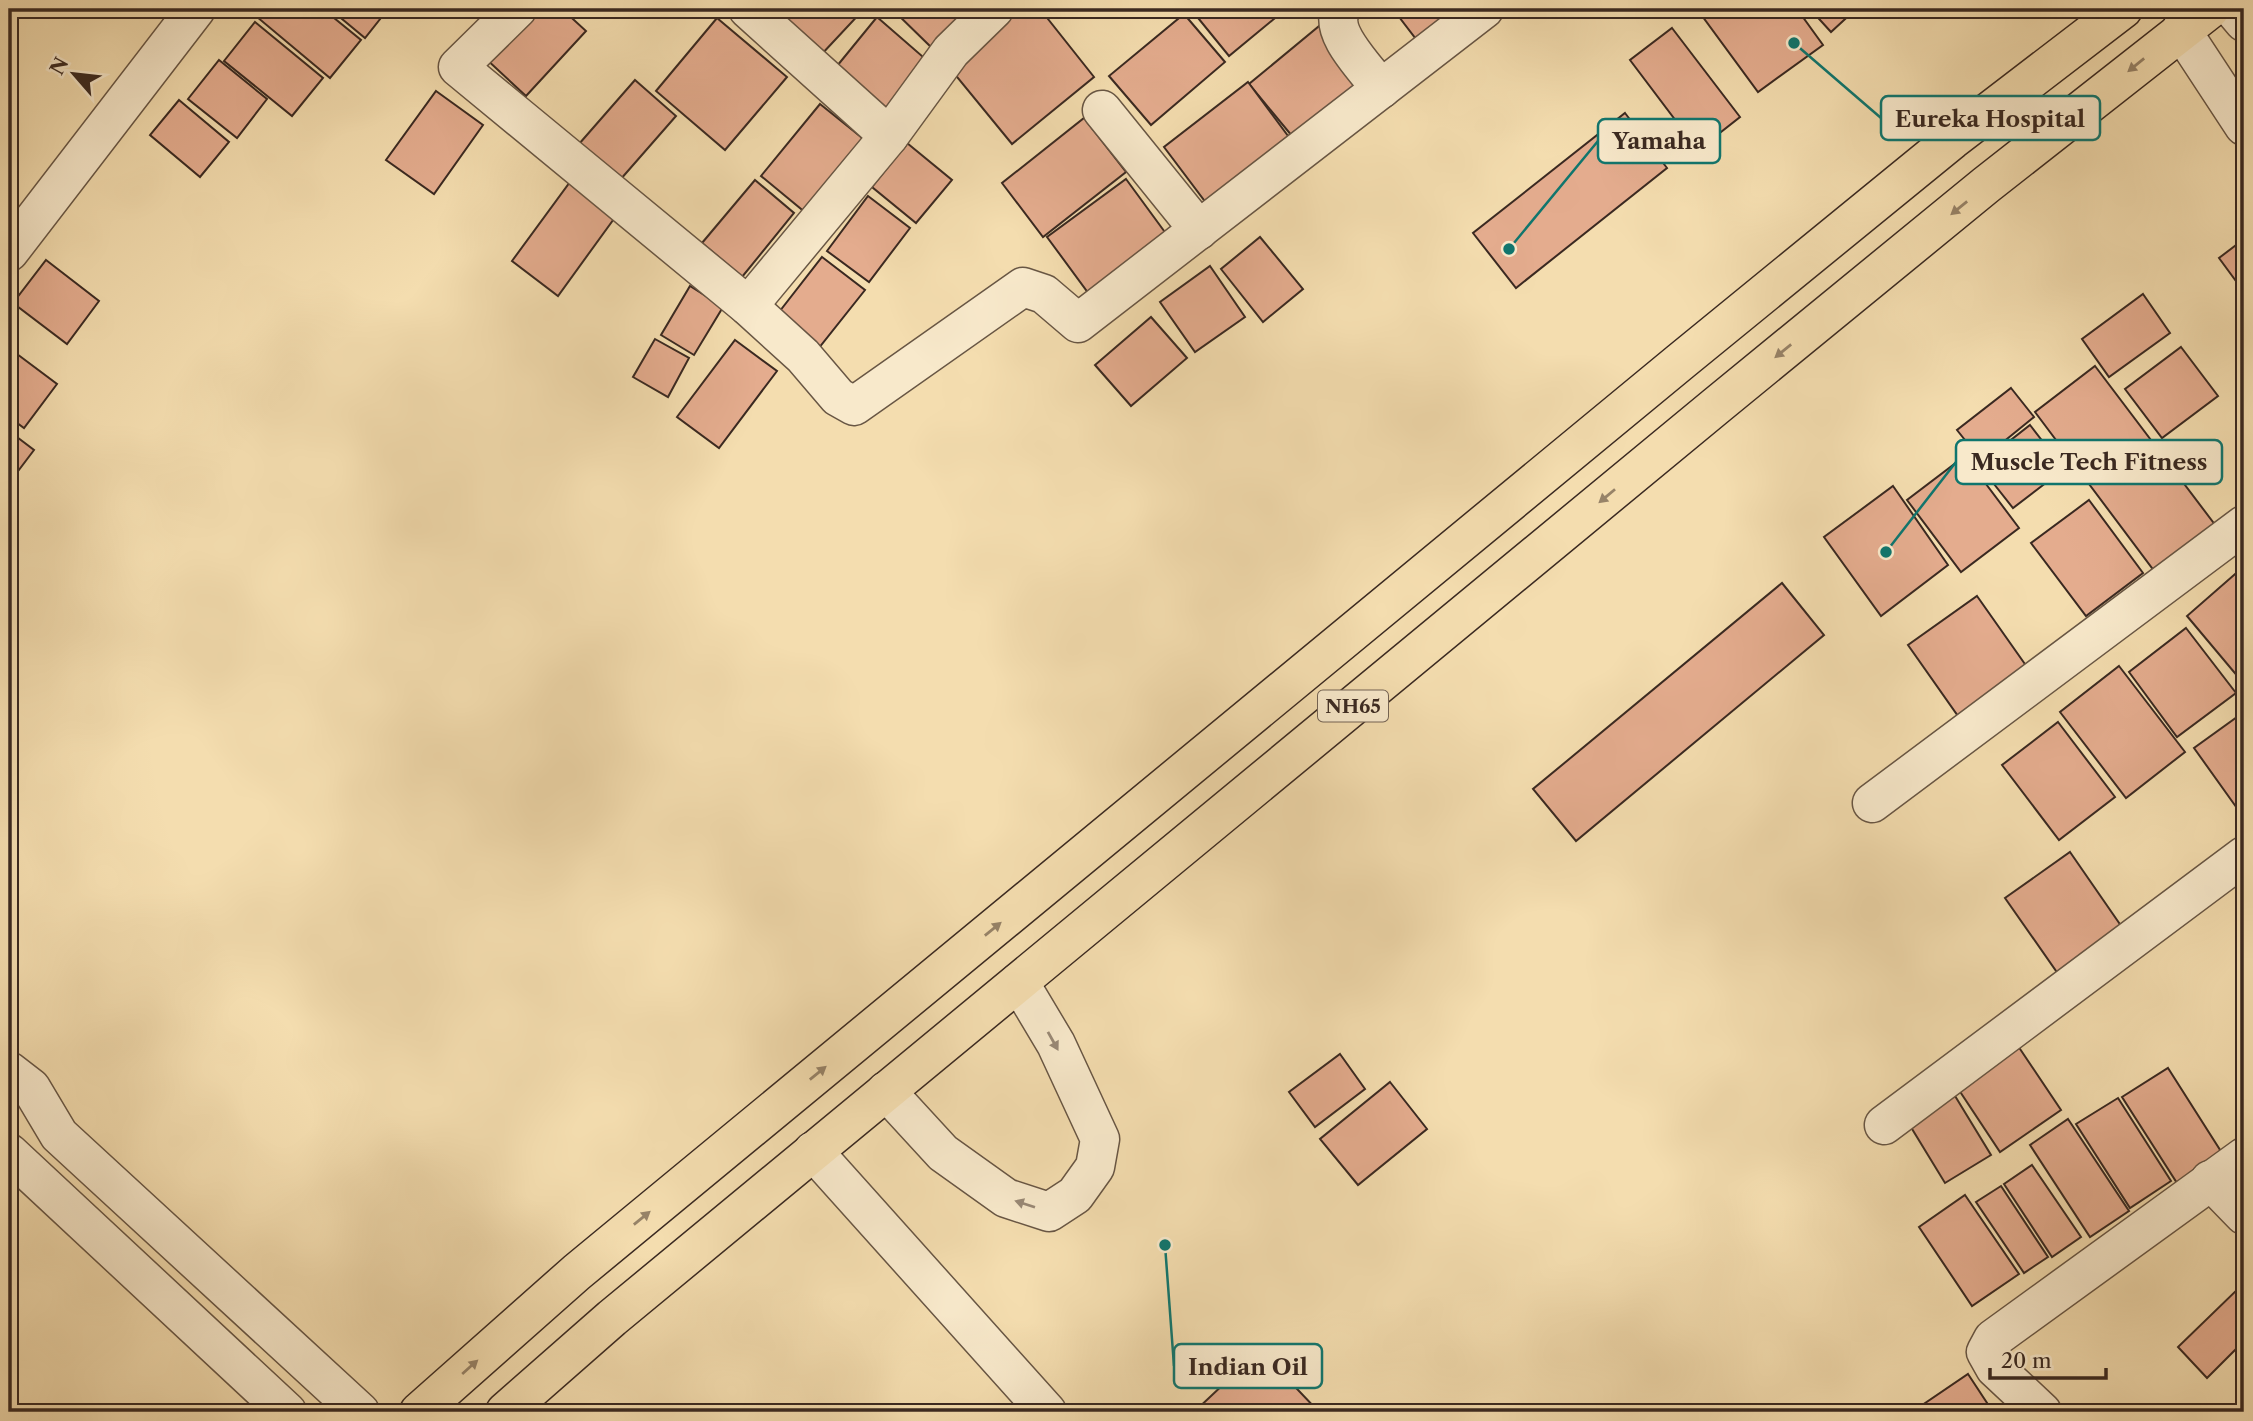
<svg xmlns="http://www.w3.org/2000/svg" width="2253" height="1421" font-family="'Libre Caslon Text',serif">
  <style>
    .building { fill: #e4ac8e; stroke: #3a2921; stroke-width: 2 }
    .lines { fill: none; stroke-linecap: round; stroke-linejoin: round }
    .minor-casing { stroke: #685644; stroke-width: 41 }
    .highway-casing { stroke: #3a2921; stroke-width: 41 }
    .minor { stroke: #f8e9cb; stroke-width: 38 }
    .highway { stroke: #f4ddaf; stroke-width: 38 }
    .oneway { fill: #978368 }
    .oneway2 { fill: #998976 }
    .labels { text-anchor: middle; stroke-width: 7; stroke-linejoin: round; paint-order: stroke }
    .shield { fill: #f8e9cb; stroke: #736354; stroke-width: 2 }
    .shield-label { font-size: 19px; font-weight: bold; fill: #3a2921 }
    .leader { fill: none; stroke: #0f766e; stroke-width: 2.5 }
    .callout-dot { fill: #0f766e; stroke: #f8e9cb; stroke-width: 2.5 }
    .callout { fill: #f8e9cb; stroke: #0f766e; stroke-width: 2.5 }
    .callout-label { font-size: 23px; text-anchor: middle; font-weight: bold; fill: #3a2921 }
  </style>
  <rect width="100%" height="100%" fill="#f4ddaf"/>
  <filter id="stains"><feTurbulence type="fractalNoise" baseFrequency=".00286" numOctaves="4"/><feColorMatrix values="0 0 0 0 .2 0 0 0 0 .09 0 0 0 0 .02 0 0 0 .5 -.17"/></filter>
  <radialGradient id="worn" r=".72"><stop offset=".6" stop-color="#630" stop-opacity="0"/><stop offset="1" stop-color="#630" stop-opacity=".3"/></radialGradient>
  <g class="building">
    <path d="M 264,9 L 323,9 L 361,40 L 330,78 L 257,17 Z"/>
    <path d="M 330,9 L 388,9 L 365,38 Z"/>
    <path d="M 529,9 L 562,9 L 586,31 L 526,96 L 484,57 Z"/>
    <path d="M 770,9 L 864,9 L 820,56 Z"/>
    <path d="M 892,9 L 972,9 L 933,49 Z"/>
    <path d="M 1018,9 L 1040,9 L 1094,77 L 1012,144 L 948,66 Z"/>
    <path d="M 1198,9 L 1286,9 L 1229,56 L 1194,13 Z"/>
    <path d="M 1393,9 L 1455,9 L 1416,39 Z"/>
    <path d="M 1707,9 L 1797,9 L 1823,45 L 1758,92 L 1700,13 Z"/>
    <path d="M 1810,9 L 1856,9 L 1831,32 Z"/>
    <path d="M 1184,14 L 1225,62 L 1151,125 L 1109,76 Z"/>
    <path d="M 877,17 L 930,63 L 889,111 L 837,66 Z"/>
    <path d="M 717,18 L 787,77 L 725,150 L 656,91 Z"/>
    <path d="M 255,22 L 323,78 L 292,116 L 224,61 Z"/>
    <path d="M 1324,22 L 1372,81 L 1297,142 L 1249,84 Z"/>
    <path d="M 1672,28 L 1740,117 L 1698,150 L 1630,60 Z"/>
    <path d="M 219,60 L 267,99 L 237,138 L 188,99 Z"/>
    <path d="M 635,80 L 676,116 L 620,180 L 579,144 Z"/>
    <path d="M 1248,82 L 1294,144 L 1210,208 L 1164,147 Z"/>
    <path d="M 436,91 L 483,125 L 434,194 L 386,160 Z"/>
    <path d="M 179,100 L 229,142 L 200,177 L 150,135 Z"/>
    <path d="M 820,104 L 866,141 L 806,213 L 761,176 Z"/>
    <path d="M 1625,113 L 1667,168 L 1516,288 L 1473,233 Z"/>
    <path d="M 1084,118 L 1126,172 L 1043,237 L 1002,183 Z"/>
    <path d="M 907,143 L 952,180 L 916,223 L 872,187 Z"/>
    <path d="M 1126,179 L 1167,235 L 1089,294 L 1047,237 Z"/>
    <path d="M 755,180 L 794,213 L 742,277 L 702,243 Z"/>
    <path d="M 570,182 L 616,216 L 558,296 L 512,261 Z"/>
    <path d="M 868,196 L 910,228 L 869,282 L 827,251 Z"/>
    <path d="M 1260,237 L 1303,289 L 1263,322 L 1221,269 Z"/>
    <path d="M 2244,239 L 2244,292 L 2219,258 Z"/>
    <path d="M 822,257 L 865,290 L 818,349 L 776,316 Z"/>
    <path d="M 46,260 L 99,301 L 67,344 L 13,303 Z"/>
    <path d="M 1210,266 L 1245,317 L 1195,352 L 1160,302 Z"/>
    <path d="M 690,286 L 723,307 L 694,355 L 661,335 Z"/>
    <path d="M 2143,294 L 2170,333 L 2109,377 L 2082,339 Z"/>
    <path d="M 1151,317 L 1187,358 L 1131,406 L 1095,365 Z"/>
    <path d="M 655,339 L 689,358 L 668,397 L 633,377 Z"/>
    <path d="M 735,340 L 777,371 L 719,448 L 677,417 Z"/>
    <path d="M 2181,347 L 2218,396 L 2162,438 L 2125,389 Z"/>
    <path d="M 9,348 L 57,384 L 24,428 L 9,417 Z"/>
    <path d="M 2095,366 L 2219,530 L 2158,576 L 2035,412 Z"/>
    <path d="M 2011,388 L 2034,417 L 1981,460 L 1957,430 Z"/>
    <path d="M 2030,425 L 2064,469 L 2013,508 L 1979,465 Z"/>
    <path d="M 9,431 L 34,450 L 9,483 Z"/>
    <path d="M 1965,456 L 2019,528 L 1961,572 L 1907,500 Z"/>
    <path d="M 1893,486 L 1948,565 L 1881,616 L 1824,537 Z"/>
    <path d="M 2089,500 L 2143,573 L 2086,616 L 2031,543 Z"/>
    <path d="M 2242,568 L 2244,571 L 2244,684 L 2187,616 Z"/>
    <path d="M 1782,583 L 1824,635 L 1576,841 L 1533,789 Z"/>
    <path d="M 1977,596 L 2027,667 L 1958,716 L 1908,645 Z"/>
    <path d="M 2186,628 L 2236,693 L 2177,737 L 2129,672 Z"/>
    <path d="M 2119,666 L 2185,752 L 2126,798 L 2060,712 Z"/>
    <path d="M 2244,712 L 2244,818 L 2194,748 Z"/>
    <path d="M 2058,722 L 2115,797 L 2059,840 L 2002,765 Z"/>
    <path d="M 2070,852 L 2126,933 L 2061,978 L 2005,898 Z"/>
    <path d="M 2014,1040 L 2061,1110 L 2000,1152 L 1953,1081 Z"/>
    <path d="M 1340,1054 L 1365,1089 L 1315,1127 L 1289,1092 Z"/>
    <path d="M 2168,1068 L 2222,1153 L 2177,1183 L 2122,1097 Z"/>
    <path d="M 1390,1082 L 1427,1129 L 1358,1185 L 1320,1139 Z"/>
    <path d="M 1952,1091 L 1991,1155 L 1945,1183 L 1906,1119 Z"/>
    <path d="M 2118,1098 L 2171,1181 L 2130,1208 L 2076,1124 Z"/>
    <path d="M 2068,1119 L 2129,1211 L 2090,1237 L 2030,1145 Z"/>
    <path d="M 2032,1165 L 2081,1237 L 2052,1257 L 2004,1184 Z"/>
    <path d="M 2001,1186 L 2048,1257 L 2024,1273 L 1976,1202 Z"/>
    <path d="M 1965,1195 L 2019,1274 L 1972,1306 L 1919,1227 Z"/>
    <path d="M 2244,1283 L 2244,1341 L 2207,1378 L 2178,1347 Z"/>
    <path d="M 1260,1350 L 1319,1412 L 1194,1412 Z"/>
    <path d="M 1968,1374 L 1993,1412 L 1912,1412 Z"/>
    <path d="M 2244,1398 L 2244,1412 L 2236,1412 L 2234,1410 Z"/>
  </g>
  <g class="lines">
    <g class="minor-casing">
      <g id="minor">
        <path d="M 517,9 L 458,67 L 748,306 L 803,356 L 838,397 L 854,406 L 1023,287 L 1044,294 L 1078,323 L 1484,9"/>
        <path d="M 748,9 L 889,136"/>
        <path d="M 1341,9 C 1328,33 1367,69 1381,89"/>
        <path d="M 2233,9 L 2244,22"/>
        <path d="M 2181,30 L 2244,126"/>
        <path d="M 1102,110 L 1199,230"/>
        <path d="M 9,252 L 196,9"/>
        <path d="M 748,306 L 889,136 L 951,51 L 994,9"/>
        <path d="M 1872,803 L 2244,525"/>
        <path d="M 9,1071 L 31,1088 L 59,1135 L 360,1412"/>
        <path d="M 886,1091 L 943,1153 L 1006,1198 L 1049,1212 L 1075,1195 L 1095,1167 L 1100,1139 L 1056,1044 L 1019,982"/>
        <path d="M 1884,1125 L 2244,856"/>
        <path d="M 813,1151 L 1047,1412"/>
        <path d="M 9,1153 L 287,1412"/>
        <path d="M 2210,1180 L 2244,1215"/>
        <path d="M 2042,1412 L 1995,1368 L 1986,1352 L 1993,1339 L 2244,1157"/>
      </g>
    </g>
    <g class="highway-casing">
      <g id="highway">
        <path d="M 419,1412 L 577,1272 L 1680,362 L 1952,140 L 2123,9"/>
        <path d="M 505,1412 L 612,1318 L 1716,406 L 1986,185 L 2210,9"/>
      </g>
    </g>
    <use href="#minor" class="minor"/>
    <use href="#highway" class="highway"/>
  </g>
  <defs><path id="oneway-solid" d="M-6-.8H1V-3.2L6.5 0L1 3.2V.8H-6Z" transform="scale(1.75)"/></defs>
  <g class="oneway">
    <use href="#oneway-solid" transform="translate(2136 65) rotate(141)"/>
    <use href="#oneway-solid" transform="translate(1959 208) rotate(141)"/>
    <use href="#oneway-solid" transform="translate(1783 351) rotate(141)"/>
    <use href="#oneway-solid" transform="translate(1607 496) rotate(140)"/>
    <use href="#oneway-solid" transform="translate(993 929) rotate(-39)"/>
    <use href="#oneway-solid" transform="translate(818 1073) rotate(-39)"/>
    <use href="#oneway-solid" transform="translate(642 1218) rotate(-39)"/>
    <use href="#oneway-solid" transform="translate(470 1367) rotate(-42)"/>
  </g>
  <g class="oneway2">
    <use href="#oneway-solid" transform="translate(1053 1041) rotate(61)"/>
    <use href="#oneway-solid" transform="translate(1025 1204) rotate(-162)"/>
  </g>
  <g class="labels">
    <rect class="shield" x="1318" y="690.5" width="70" height="31" rx="5"/>
    <g class="shield-label">
      <text x="1353" y="713">NH65</text>
    </g>
  </g>
  <path class="leader" d="M1794 43L1881 118M1509 249L1598 141M1886 552L1956 462M1165 1245L1174 1366"/>
  <g class="callout-dot">
    <circle cx="1794" cy="43" r="7"/>
    <circle cx="1509" cy="249" r="7"/>
    <circle cx="1886" cy="552" r="7"/>
    <circle cx="1165" cy="1245" r="7"/>
  </g>
  <g class="callout">
    <rect x="1881" y="96" width="219" height="44" rx="7"/>
    <rect x="1598" y="119" width="122" height="44" rx="7"/>
    <rect x="1956" y="440" width="266" height="44" rx="7"/>
    <rect x="1174" y="1344" width="148" height="44" rx="7"/>
  </g>
  <g class="callout-label">
    <text x="1990" y="127">Eureka Hospital</text>
    <text x="1659" y="149">Yamaha</text>
    <text x="2089" y="470">Muscle Tech Fitness</text>
    <text x="1248" y="1375">Indian Oil</text>
  </g>
  <rect width="2253" height="1421" fill="none" stroke="#f4ddaf" stroke-width="35"/>
  <rect x="10" y="10" width="2232" height="1400" fill="none" stroke="#3a2921" stroke-width="3.5"/>
  <rect x="18" y="18" width="2218" height="1386" fill="none" stroke="#3a2921" stroke-width="2"/>
  <g transform="translate(74 74) rotate(298)" stroke="#f8e9cb" stroke-width="5" paint-order="stroke">
  <path d="M0-5L12 26L0 18L-12 26Z" fill="#3a2921"/>
  <text y="-10" font-size="19" font-weight="bold" text-anchor="middle" fill="#3a2921">N</text>
  </g>
  <path d="M1990 1368v10h116v-10" fill="none" stroke="#3a2921" stroke-width="3.5"/>
  <text x="2001" y="1368" font-size="21" fill="#3a2921" stroke="#f8e9cb" stroke-width="5" paint-order="stroke">20 m</text>
  <rect width="100%" height="100%" filter="url(#stains)"/>
  <rect width="100%" height="100%" fill="url(#worn)"/>
</svg>
